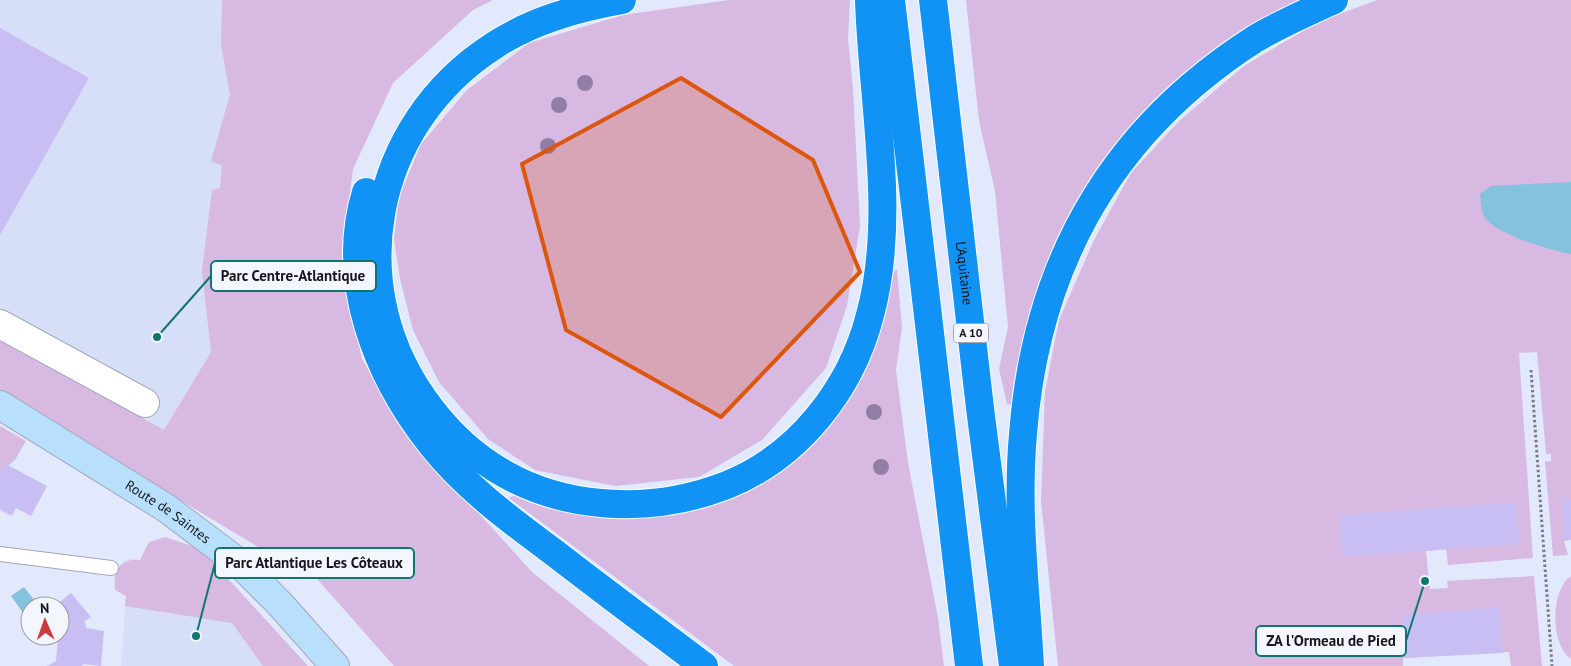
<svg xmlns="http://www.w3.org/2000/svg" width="1571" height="666" font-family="'PT Sans',sans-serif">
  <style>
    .built { fill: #d6def8 }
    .green { fill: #d7b9e2 }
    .water { fill: #84c2dd }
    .building { fill: #c9bef3 }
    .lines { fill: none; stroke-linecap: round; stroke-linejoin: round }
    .lane-casing { stroke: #a2a8ba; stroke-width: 16 }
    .street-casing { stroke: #a2a8ba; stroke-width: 30 }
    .secondary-casing { stroke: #a2a8ba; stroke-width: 30 }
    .highway-casing { stroke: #fff; stroke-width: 30 }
    .path { stroke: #777b87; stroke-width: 3; stroke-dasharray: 2.5 2.5; stroke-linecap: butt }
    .lane { stroke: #fff; stroke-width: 14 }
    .street { stroke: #fff; stroke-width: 28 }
    .secondary { stroke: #b8dffc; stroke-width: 28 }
    .highway { stroke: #1193f5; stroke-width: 28 }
    .tree { fill: #927da5 }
    .marked { fill: #dd560d; fill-opacity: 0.2; stroke: #dd560d; stroke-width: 4; stroke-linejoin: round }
    .labels { text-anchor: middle; stroke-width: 5; stroke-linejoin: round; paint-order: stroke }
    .shield { fill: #f4f6fe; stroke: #585a60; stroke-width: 1 }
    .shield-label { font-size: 12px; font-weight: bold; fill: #15171d }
    .street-label { font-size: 14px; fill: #15171d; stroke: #f4f6fe }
    .leader { fill: none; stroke: #0f766e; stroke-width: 2 }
    .callout-dot { fill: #0f766e; stroke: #f4f6fe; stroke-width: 2 }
    .callout { fill: #f4f6fe; stroke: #0f766e; stroke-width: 2 }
    .callout-label { font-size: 15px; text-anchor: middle; font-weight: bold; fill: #15171d }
  </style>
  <rect width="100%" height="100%" fill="#e3e9fc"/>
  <g class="built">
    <path d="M 0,0 L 405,0 L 342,87 L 300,572 L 0,392 Z"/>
    <path d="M 129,559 L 220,570 L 292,666 L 121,666 Z"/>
  </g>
  <g class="green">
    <path d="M 222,0 L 493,0 L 473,10 L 393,83 L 353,169 L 341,264 L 362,359 L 407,434 L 532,572 L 649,666 L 394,666 L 302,562 L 300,572 L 0,392 L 0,340 L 164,430 L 211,352 L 202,271 L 212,190 L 220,188 L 222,166 L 211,161 L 230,95 L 221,44 Z"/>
    <path d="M 729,0 L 850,0 L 848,38 L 853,89 L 860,226 L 847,306 L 826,368 L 762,440 L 699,477 L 615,486 L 535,470 L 488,439 L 439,382 L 413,330 L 400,279 L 394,239 L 399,197 L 421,144 L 467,90 L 529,43 L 623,15 Z"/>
    <path d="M 966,0 L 1318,0 L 1253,28 L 1076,209 L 1019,407 L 1007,404 L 999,369 L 1008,327 L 995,191 L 979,121 Z"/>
    <path d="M 1377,0 L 1571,0 L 1571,540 L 1564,541 L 1568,555 L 1553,556 L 1545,462 L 1551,461 L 1551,454 L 1546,454 L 1537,352 L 1519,353 L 1533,558 L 1448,565 L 1446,549 L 1426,551 L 1430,589 L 1448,588 L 1447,581 L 1534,576 L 1542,666 L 1511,666 L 1509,652 L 1403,658 L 1403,666 L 1058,666 L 1041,501 L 1045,392 L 1059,320 L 1094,240 L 1131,173 L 1179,121 L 1244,66 L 1318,22 Z"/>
    <path d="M 897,269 L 902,328 L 896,370 L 908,463 L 938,618 L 944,666 L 734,666 L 509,498 L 519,493 L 568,512 L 649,518 L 710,506 L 786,467 L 829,427 L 876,345 L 893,273 Z"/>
    <path d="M 0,426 L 26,441 L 15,460 L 0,472 Z"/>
    <path d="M 165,537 L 201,549 L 308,666 L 263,666 L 232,623 L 125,606 L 126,596 L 115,590 C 113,570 120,558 140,560 L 149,542 Z"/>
    <path d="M 1571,576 L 1571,659 C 1550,645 1550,590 1571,576 Z"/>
  </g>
  <g class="water">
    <path d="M 1571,182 L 1571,254 C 1552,251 1490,233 1483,214 C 1481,208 1481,201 1480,194 L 1491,186 Z"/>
    <path d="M 24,587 L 39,606 L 30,606 L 29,621 L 11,596 Z"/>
  </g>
  <g class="building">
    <path d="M 0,28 L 89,78 L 0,235 Z"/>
    <path d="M 6,464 L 47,486 L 31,516 L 16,508 L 12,516 L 0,510 L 0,473 Z"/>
    <path d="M 1571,499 L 1571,540 L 1564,540 L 1562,500 Z"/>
    <path d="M 1516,502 L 1519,544 L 1342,557 L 1339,515 Z"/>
    <path d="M 71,593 L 91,617 L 85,621 L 86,628 L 104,631 L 101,666 L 84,664 L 81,666 L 47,666 L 56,661 L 58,636 L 60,636 L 60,606 L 55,606 Z"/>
    <path d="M 1499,607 L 1503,653 L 1403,658 L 1401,615 Z"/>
  </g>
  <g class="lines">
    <g class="lane-casing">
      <path id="lane" d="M 0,554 L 111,568"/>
    </g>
    <g class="street-casing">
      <path id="street" d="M 0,324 L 145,403"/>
    </g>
    <g class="secondary-casing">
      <g id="secondary">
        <path id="s1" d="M 0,405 L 166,508 L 238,562 L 280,604 L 335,666"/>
      </g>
    </g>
    <g class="highway-casing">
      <g id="highway">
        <path d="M 622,0 C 578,8 533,20 495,45 C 369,125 339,291 431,409 C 473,464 531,497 601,503 C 645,507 686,501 727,485 C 799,456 851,389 870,315 C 897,217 872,101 869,0"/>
        <path d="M 891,0 L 969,666"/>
        <path id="s2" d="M 933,0 L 980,408 L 1013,666"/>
        <path d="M 366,192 C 339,281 377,376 432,445 C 466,488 513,522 556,554 C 605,592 655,629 704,666"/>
        <path d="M 1030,666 C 1026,589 1016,511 1023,434 C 1036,265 1111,131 1255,39 C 1280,24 1308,12 1334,0"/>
      </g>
    </g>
    <path class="path" d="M 1531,370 L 1552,666"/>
    <use href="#lane" class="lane"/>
    <use href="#street" class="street"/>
    <use href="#secondary" class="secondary"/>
    <use href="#highway" class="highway"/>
  </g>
  <g class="tree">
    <circle cx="585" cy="83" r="8"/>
    <circle cx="559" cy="105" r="8"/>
    <circle cx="548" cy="146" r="8"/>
    <circle cx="874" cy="412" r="8"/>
    <circle cx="881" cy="467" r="8"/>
  </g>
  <path class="marked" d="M 681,78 L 813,160 L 860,272 L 721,417 L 566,330 L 522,164 Z"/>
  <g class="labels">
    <rect class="shield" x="953.5" y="323.5" width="35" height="19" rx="4"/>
    <g class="shield-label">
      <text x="971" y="337">A 10</text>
    </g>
    <g class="street-label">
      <text dy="5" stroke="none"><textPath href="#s2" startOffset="275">L'Aquitaine</textPath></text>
      <text dy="5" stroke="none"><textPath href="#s1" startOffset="199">Route de Saintes</textPath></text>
    </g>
  </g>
  <path class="leader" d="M157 337L211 276M196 636L215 563M1425 581L1406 641"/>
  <g class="callout-dot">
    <circle cx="157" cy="337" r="5"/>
    <circle cx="196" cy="636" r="5"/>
    <circle cx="1425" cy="581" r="5"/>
  </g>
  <g class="callout">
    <rect x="211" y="261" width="165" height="30" rx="5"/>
    <rect x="215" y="548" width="199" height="30" rx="5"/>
    <rect x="1256" y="626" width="150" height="30" rx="5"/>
  </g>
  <g class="callout-label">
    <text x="293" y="281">Parc Centre-Atlantique</text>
    <text x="314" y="568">Parc Atlantique Les Côteaux</text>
    <text x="1331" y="646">ZA l'Ormeau de Pied</text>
  </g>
  <g transform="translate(45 621) rotate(358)"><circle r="24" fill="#f4f6fe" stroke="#9b9da4"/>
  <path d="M0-4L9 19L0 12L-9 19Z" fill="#ca3b3c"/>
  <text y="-8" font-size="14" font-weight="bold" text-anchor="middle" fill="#15171d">N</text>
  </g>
</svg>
